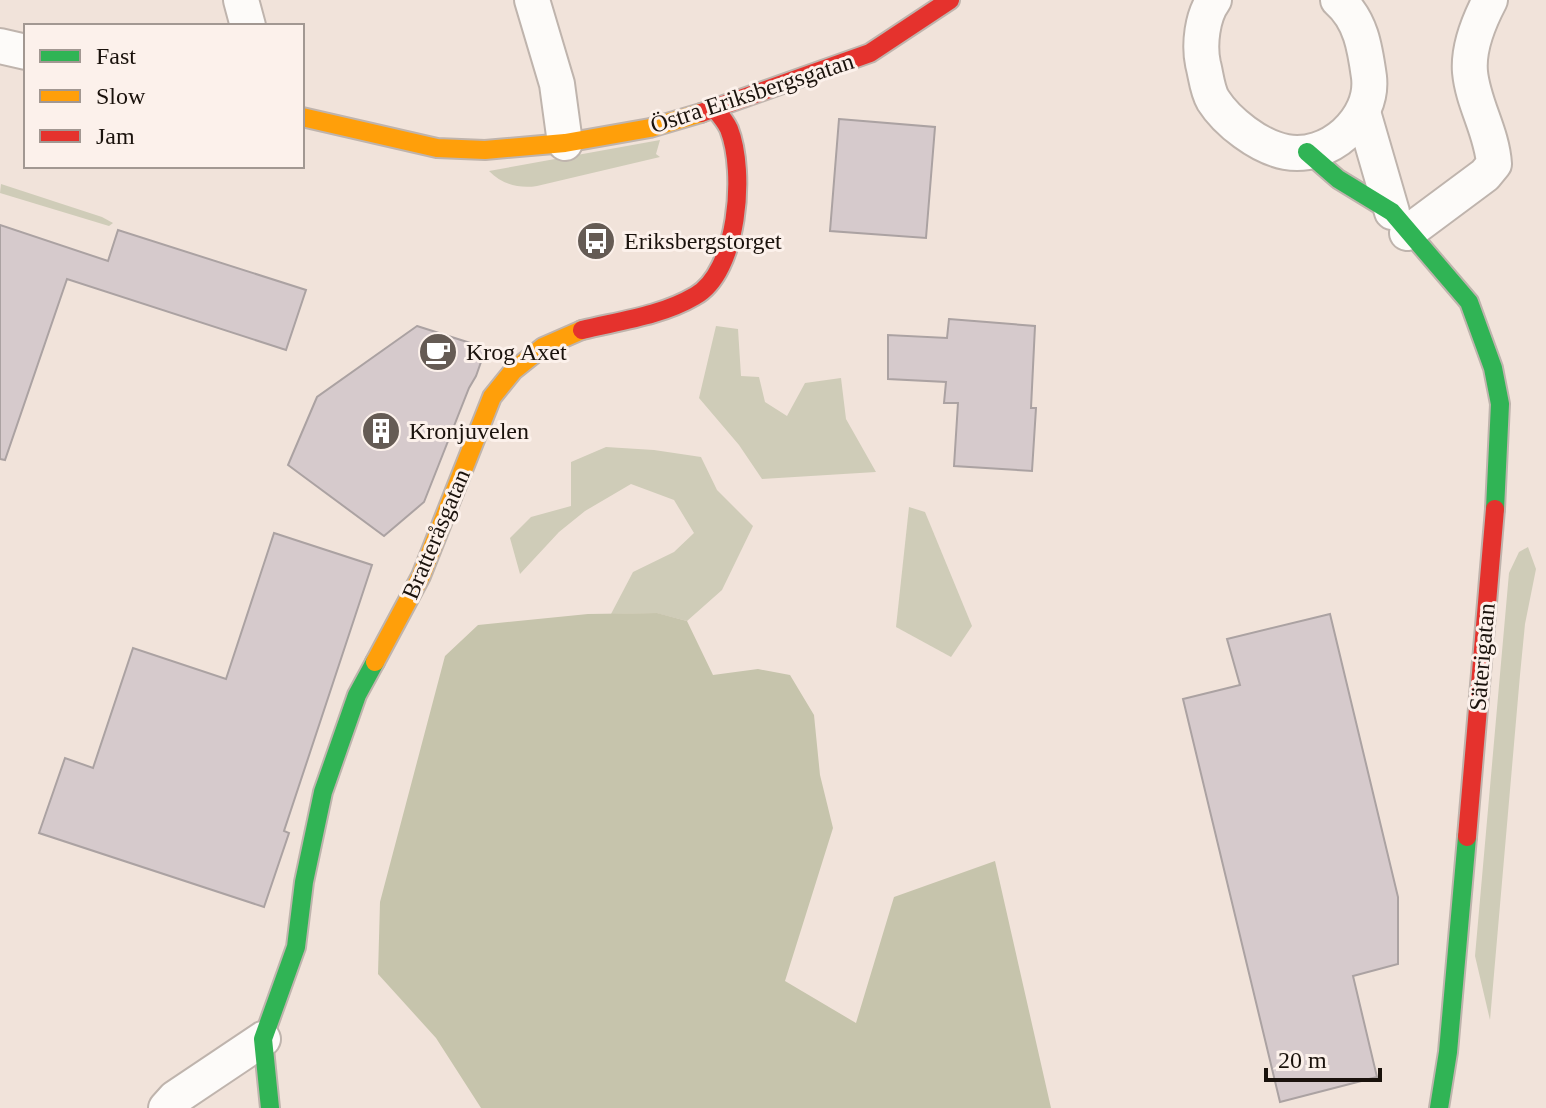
<svg xmlns="http://www.w3.org/2000/svg" width="1546" height="1108" font-family="'Times New Roman',serif">
  <style>
    .green { fill: #cfccb8 }
    .forest { fill: #c6c4ac }
    .building { fill: #d6cacc; stroke: #aba2a2; stroke-width: 2 }
    .lines { fill: none; stroke-linecap: round; stroke-linejoin: round }
    .street-casing { stroke: #bfb4ad; stroke-width: 38 }
    .fast-casing { stroke: #bfb4ad; stroke-width: 22 }
    .slow-casing { stroke: #bfb4ad; stroke-width: 22 }
    .jam-casing { stroke: #bfb4ad; stroke-width: 22 }
    .street { stroke: #fdfbf9; stroke-width: 34 }
    .fast { stroke: #30b455; stroke-width: 18 }
    .slow { stroke: #ff9f0a; stroke-width: 18 }
    .jam { stroke: #e5322d; stroke-width: 18 }
    .labels { text-anchor: middle; stroke-width: 6; stroke-linejoin: round; paint-order: stroke }
    .street-label { font-size: 24px; fill: #1a120c; stroke: #fcf1eb }
    .poi-label { font-size: 24px; fill: #1a120c; stroke: #fcf1eb; text-anchor: start }
  </style>
  <rect width="100%" height="100%" fill="#f1e3da"/>
  <g class="green">
    <path d="M 660,140 L 656,154 L 660,157 L 537,186 C 519,189 501,184 489,171 Z"/>
    <path d="M 1,184 L 102,217 L 113,223 L 109,226 L 0,193 Z"/>
    <path d="M 716,326 L 738,329 L 741,376 L 759,377 L 765,402 L 787,416 L 805,383 L 841,378 L 846,419 L 876,472 L 762,479 L 739,445 L 699,398 Z"/>
    <path d="M 606,447 L 654,450 L 701,457 L 717,490 L 753,526 L 722,590 L 687,621 L 656,613 L 611,614 L 633,572 L 674,552 L 694,533 L 674,500 L 631,484 L 585,511 L 559,532 L 520,574 L 510,538 L 531,517 L 571,506 L 571,462 Z"/>
    <path d="M 909,507 L 925,512 L 972,626 L 951,657 L 896,627 Z"/>
    <path d="M 1528,547 L 1536,569 L 1525,624 L 1520,675 L 1490,1020 L 1475,956 L 1509,573 L 1519,552 Z"/>
  </g>
  <path class="forest" d="M 657,613 L 687,621 L 713,675 L 758,669 L 790,675 L 814,715 L 820,775 L 833,828 L 785,981 L 856,1023 L 894,897 L 995,861 L 1051,1108 L 481,1108 L 436,1038 L 378,974 L 380,902 L 445,656 L 478,625 L 588,614 Z"/>
  <g class="building">
    <path d="M 839,119 L 935,127 L 926,238 L 830,231 Z"/>
    <path d="M 0,225 L 108,261 L 118,230 L 306,290 L 286,350 L 67,279 L 5,460 L 0,459 Z"/>
    <path d="M 949,319 L 1035,326 L 1031,408 L 1036,408 L 1032,471 L 954,466 L 958,403 L 944,403 L 946,382 L 888,379 L 888,335 L 947,338 Z"/>
    <path d="M 417,326 L 486,348 L 476,376 L 469,388 L 424,502 L 384,536 L 288,465 L 317,397 Z"/>
    <path d="M 274,533 L 372,565 L 284,831 L 289,833 L 264,907 L 39,833 L 65,758 L 93,768 L 133,648 L 226,679 Z"/>
    <path d="M 1330,614 L 1398,897 L 1398,964 L 1353,976 L 1377,1077 L 1280,1102 L 1183,699 L 1240,685 L 1227,639 Z"/>
  </g>
  <g class="lines">
    <g class="street-casing">
      <g id="street">
        <path d="M 241,0 L 248,26"/>
        <path d="M 532,0 L 557,84 L 565,143"/>
        <path d="M 1214,0 C 1202,16 1199,45 1203,64 C 1206,75 1207,90 1213,100 C 1227,122 1259,147 1286,152 C 1328,160 1374,120 1369,77 C 1365,48 1361,20 1338,0"/>
        <path d="M 0,46 L 26,52"/>
        <path d="M 1363,112 L 1392,212"/>
        <path d="M 1407,233 L 1485,175 L 1494,164 C 1492,132 1473,104 1470,72 C 1468,49 1479,21 1490,0"/>
        <path d="M 166,1108 L 175,1098 L 263,1039"/>
      </g>
    </g>
    <g class="fast-casing">
      <g id="fast">
        <path d="M 1307,152 L 1338,179 L 1392,212 L 1469,302 L 1493,368 L 1500,404 L 1495,509"/>
        <path d="M 270,1108 L 263,1039 L 296,947 L 304,882 L 323,792 L 357,695 L 375,662"/>
        <path d="M 1439,1108 L 1448,1052 L 1467,837"/>
      </g>
    </g>
    <g class="slow-casing">
      <g id="slow">
        <path d="M 302,117 L 437,148 L 485,150 L 565,143 L 650,128 L 701,113"/>
        <path d="M 375,662 L 421,576 L 492,397 L 513,371 L 543,347 L 582,330"/>
      </g>
    </g>
    <g class="jam-casing">
      <g id="jam">
        <path d="M 701,113 L 870,53 L 950,0"/>
        <path d="M 582,330 C 619,321 661,316 695,296 C 738,272 746,172 729,129 C 726,122 720,115 715,109"/>
        <path d="M 1467,837 L 1495,509"/>
      </g>
    </g>
    <use href="#street" class="street"/>
    <use href="#fast" class="fast"/>
    <use href="#slow" class="slow"/>
    <use href="#jam" class="jam"/>
  </g>
  <defs>
    <g id="bus-disc" transform="scale(2)"><circle r="9.5" fill="#655b54" stroke="#fcf1eb"/><path d="M-5-6H5V4H4V6H2V4H-2V6H-4V4H-5ZM-3.5-4V0h7V-4ZM-3.5 1.2v1.5H-2V1.2ZM2 1.2v1.5H3.5V1.2Z" fill="#fff"/></g>
    <g id="cafe-disc" transform="scale(2)"><circle r="9.5" fill="#655b54" stroke="#fcf1eb"/><path d="M-5.5-4.5H6V0H3Q3 3.5 0 3.5H-2.5Q-5.5 3.5-5.5 0ZM3-3.2v2h1.7v-2ZM-6 4.5H4V6H-6Z" fill="#fff"/></g>
    <g id="building-disc" transform="scale(2)"><circle r="9.5" fill="#655b54" stroke="#fcf1eb"/><path d="M-4-6H4V6H1V3H-1V6H-4ZM-2.5-4.3h1.7v1.8h-1.7ZM.8-4.3h1.7v1.8H.8ZM-2.5-1h1.7V.8h-1.7ZM.8-1h1.7V.8H.8Z" fill="#fff"/></g>
  </defs>
  <g fill-rule="evenodd">
    <use href="#bus-disc" x="596" y="241"/>
    <use href="#cafe-disc" x="438" y="352"/>
    <use href="#building-disc" x="381" y="431"/>
  </g>
  <g class="labels">
    <g class="street-label">
      <text transform="translate(752 93) rotate(-18)" y="8">Östra Eriksbergsgatan</text>
      <text transform="translate(436 534) rotate(-67)" y="8">Bratteråsgatan</text>
      <text transform="translate(1482 657) rotate(-85)" y="8">Säterigatan</text>
    </g>
    <g class="poi-label">
      <text x="624" y="249">Eriksbergstorget</text>
      <text x="466" y="360">Krog Axet</text>
      <text x="409" y="439">Kronjuvelen</text>
    </g>
  </g>
  <rect x="24" y="24" width="280" height="144" fill="#fcf1eb" stroke="#a29892" stroke-width="2"/>
  <rect x="40" y="50" width="40" height="12" fill="#30b455" stroke="#a29892" stroke-width="2"/>
  <text x="96" y="64" font-size="24" fill="#1a120c">Fast</text>
  <rect x="40" y="90" width="40" height="12" fill="#ff9f0a" stroke="#a29892" stroke-width="2"/>
  <text x="96" y="104" font-size="24" fill="#1a120c">Slow</text>
  <rect x="40" y="130" width="40" height="12" fill="#e5322d" stroke="#a29892" stroke-width="2"/>
  <text x="96" y="144" font-size="24" fill="#1a120c">Jam</text>
  <path d="M1266 1068v12h114v-12" fill="none" stroke="#1a120c" stroke-width="4"/>
  <text x="1278" y="1068" font-size="24" fill="#1a120c" stroke="#fcf1eb" stroke-width="6" paint-order="stroke">20 m</text>
</svg>
